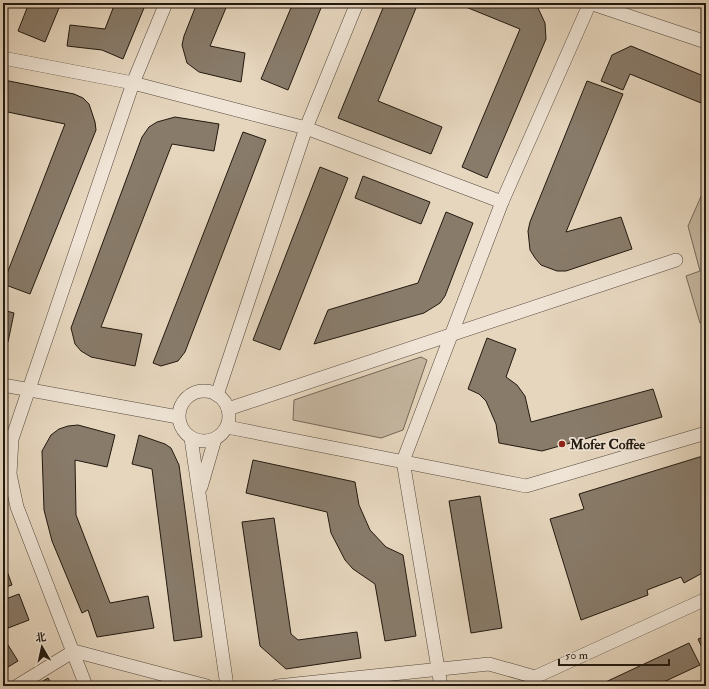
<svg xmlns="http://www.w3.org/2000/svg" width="709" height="689" font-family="'IM FELL Double Pica','Noto Serif SC',serif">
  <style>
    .green { fill: #c5b6a0; stroke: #746858 }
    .building { fill: #887b6a; stroke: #22190f }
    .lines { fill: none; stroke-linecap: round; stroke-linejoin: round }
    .minor-casing { stroke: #53483b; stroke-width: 14 }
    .minor { stroke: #efe4d5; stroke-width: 13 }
    .poi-dot { fill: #8f2418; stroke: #efe4d5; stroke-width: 1.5 }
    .labels { text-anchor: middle; stroke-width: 3.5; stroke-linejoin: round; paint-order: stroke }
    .poi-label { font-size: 14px; font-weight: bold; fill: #22190f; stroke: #efe4d5; text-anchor: start }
  </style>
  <rect width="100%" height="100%" fill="#e6d6be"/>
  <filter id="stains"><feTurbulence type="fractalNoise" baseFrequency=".005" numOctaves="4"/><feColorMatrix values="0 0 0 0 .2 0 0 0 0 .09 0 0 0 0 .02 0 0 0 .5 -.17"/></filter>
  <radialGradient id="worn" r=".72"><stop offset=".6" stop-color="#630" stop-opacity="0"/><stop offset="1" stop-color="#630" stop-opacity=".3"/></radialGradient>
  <g class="green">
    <path d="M 706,185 L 706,322 L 700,323 L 686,276 L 700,271 L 688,226 Z"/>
    <path d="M 421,357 L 427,360 L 403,430 L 381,438 L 293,420 L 294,400 Z"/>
  </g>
  <g class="building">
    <path d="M 29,3 L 61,3 L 45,42 L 18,31 Z"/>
    <path d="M 115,3 L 146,3 L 123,59 L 102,50 L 67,46 L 70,25 L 105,29 Z"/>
    <path d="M 197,3 L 228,3 L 210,46 L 245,53 L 241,82 L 199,72 L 187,63 L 182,45 L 184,36 Z"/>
    <path d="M 293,3 L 323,3 L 288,90 L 261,79 Z"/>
    <path d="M 385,3 L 418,3 L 378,101 L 442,127 L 431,154 L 338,118 Z"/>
    <path d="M 456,3 L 528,3 L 538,8 L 545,23 L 546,39 L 487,178 L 462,167 L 520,29 Z"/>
    <path d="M 631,46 L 706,77 L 706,105 L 630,74 L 623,90 L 601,81 L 612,55 Z"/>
    <path d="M 4,80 L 74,94 L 83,98 L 89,104 L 95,122 L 96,130 L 30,294 L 3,284 L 65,124 L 3,111 Z"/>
    <path d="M 587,81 L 623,94 L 566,232 L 621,217 L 632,249 L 566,271 L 557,271 L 541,265 L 535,258 L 530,250 L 528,231 L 530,222 Z"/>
    <path d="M 175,117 L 219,124 L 214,151 L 172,144 L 101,327 L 142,334 L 135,366 L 91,357 L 81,351 L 75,344 L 71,328 L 142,137 L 149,127 L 157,122 Z"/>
    <path d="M 243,132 L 266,140 L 185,352 L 178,361 L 161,366 L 153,363 Z"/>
    <path d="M 320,167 L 348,178 L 280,350 L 253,340 Z"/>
    <path d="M 363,176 L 430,202 L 421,224 L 355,198 Z"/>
    <path d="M 446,212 L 473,223 L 445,296 L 440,303 L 424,313 L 314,344 L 328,310 L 418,283 Z"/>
    <path d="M 3,310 L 14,313 L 8,342 L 3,341 Z"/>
    <path d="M 487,338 L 516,349 L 506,377 L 517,385 L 525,396 L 531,422 L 653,389 L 662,417 L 542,451 L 499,443 L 496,424 L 486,401 L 479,394 L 468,389 Z"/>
    <path d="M 78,425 L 115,435 L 107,467 L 75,460 L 76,515 L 110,603 L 148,596 L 154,628 L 97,637 L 88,610 L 82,613 L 52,541 L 44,510 L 42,451 L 51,435 L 59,429 L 68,426 Z"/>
    <path d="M 139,435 L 165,444 L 171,448 L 179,465 L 202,637 L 174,641 L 152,469 L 132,464 Z"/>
    <path d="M 706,455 L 706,571 L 684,583 L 681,577 L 647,590 L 648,595 L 581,620 L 550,519 L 584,509 L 579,494 Z"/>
    <path d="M 253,460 L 355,482 L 359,505 L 370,530 L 386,547 L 403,555 L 416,636 L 385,641 L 375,584 L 353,569 L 345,560 L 331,533 L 327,512 L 246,493 Z"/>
    <path d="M 480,496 L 502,628 L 471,633 L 449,501 Z"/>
    <path d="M 274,518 L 291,634 L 298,640 L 357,632 L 361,658 L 286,669 L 260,646 L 242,522 Z"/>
    <path d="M 3,560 L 12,585 L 3,588 Z"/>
    <path d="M 19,594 L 29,620 L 3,630 L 3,600 Z"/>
    <path d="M 706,636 L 706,656 L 698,639 Z"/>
    <path d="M 3,637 L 18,661 L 3,670 Z"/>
    <path d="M 689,643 L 700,665 L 655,686 L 597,686 Z"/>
    <path d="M 48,678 L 53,686 L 35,686 Z"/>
    <path d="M 706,679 L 706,686 L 692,686 Z"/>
  </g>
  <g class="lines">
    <g class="minor-casing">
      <g id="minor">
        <path d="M 590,3 L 706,42"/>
        <path d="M 3,58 L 133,83 L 306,128 L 502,202"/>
        <path d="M 3,385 L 178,417"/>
        <circle cx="204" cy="416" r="25"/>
        <path d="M 217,395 L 306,128 L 357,3"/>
        <path d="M 228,409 L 676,260"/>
        <path d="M 227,427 L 526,486 L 706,433"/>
        <path d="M 191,438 L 227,686"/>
        <path d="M 201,487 L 215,439"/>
        <path d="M 17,686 L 74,651 L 207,686"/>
        <path d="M 86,686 L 17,507 L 10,474 L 12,439 L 133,83 L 166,3"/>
        <path d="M 277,686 L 489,664 L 535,677 L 706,599"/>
        <path d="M 441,686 L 403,461 L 502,202 L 590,3"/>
      </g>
    </g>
    <use href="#minor" class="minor"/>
  </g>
  <circle class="poi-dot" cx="562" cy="444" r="4"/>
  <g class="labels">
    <g class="poi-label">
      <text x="570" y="449">Mofer Coffee</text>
    </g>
  </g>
  <rect width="709" height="689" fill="none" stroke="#e6d6be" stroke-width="16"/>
  <rect x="4" y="4" width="701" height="681" fill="none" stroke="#22190f" stroke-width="2"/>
  <rect x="8" y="8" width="693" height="673" fill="none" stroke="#22190f"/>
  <g transform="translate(42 647) rotate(351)" stroke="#efe4d5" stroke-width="3" paint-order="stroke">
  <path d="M0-3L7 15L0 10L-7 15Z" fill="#22190f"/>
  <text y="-6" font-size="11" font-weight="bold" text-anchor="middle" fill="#22190f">北</text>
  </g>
  <path d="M559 659v6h110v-6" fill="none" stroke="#22190f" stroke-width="2"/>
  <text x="565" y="659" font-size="12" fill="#22190f" stroke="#efe4d5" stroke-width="3" paint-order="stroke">50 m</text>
  <rect width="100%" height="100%" filter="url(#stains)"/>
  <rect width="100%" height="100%" fill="url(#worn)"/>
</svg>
